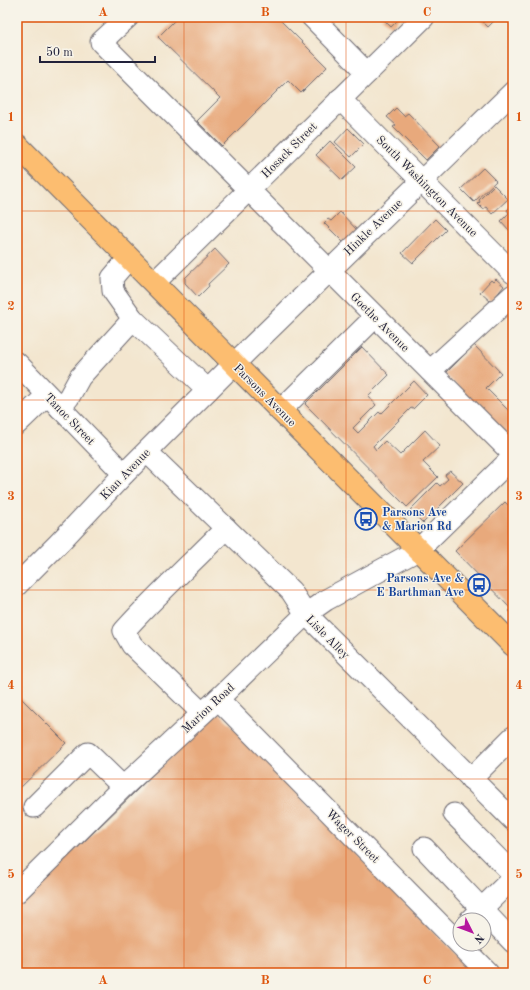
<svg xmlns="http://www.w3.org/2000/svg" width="530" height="990" font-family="'Old Standard TT',serif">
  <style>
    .building { fill: #e8a97c }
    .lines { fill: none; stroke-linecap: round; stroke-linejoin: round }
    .minor-casing { stroke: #6b676f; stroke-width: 23 }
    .major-casing { stroke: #6b676f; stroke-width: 24 }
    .minor { stroke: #fff; stroke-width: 21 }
    .major { stroke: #fcbd6f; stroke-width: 22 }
    .grid { fill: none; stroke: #de560e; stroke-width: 1; stroke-opacity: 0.55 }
    .labels { text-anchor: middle; stroke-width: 3; stroke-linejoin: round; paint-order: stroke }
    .street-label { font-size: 12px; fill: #22223b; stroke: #f7f3e8 }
    .transit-label { font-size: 12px; font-weight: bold; fill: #164399; stroke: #f7f3e8; text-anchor: start }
    .neatline { fill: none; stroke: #de560e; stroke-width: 1.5 }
    .grid-label { font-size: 13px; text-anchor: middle; font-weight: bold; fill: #de560e }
  </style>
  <rect width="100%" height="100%" fill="#f7f3e8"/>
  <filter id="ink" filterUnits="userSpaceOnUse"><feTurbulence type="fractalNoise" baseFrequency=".025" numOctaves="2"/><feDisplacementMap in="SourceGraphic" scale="8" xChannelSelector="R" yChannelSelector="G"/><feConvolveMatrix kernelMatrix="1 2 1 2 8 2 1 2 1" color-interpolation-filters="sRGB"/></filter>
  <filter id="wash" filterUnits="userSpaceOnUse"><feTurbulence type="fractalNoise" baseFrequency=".012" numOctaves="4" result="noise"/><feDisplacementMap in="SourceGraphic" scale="16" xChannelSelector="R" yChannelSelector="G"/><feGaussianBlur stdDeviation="0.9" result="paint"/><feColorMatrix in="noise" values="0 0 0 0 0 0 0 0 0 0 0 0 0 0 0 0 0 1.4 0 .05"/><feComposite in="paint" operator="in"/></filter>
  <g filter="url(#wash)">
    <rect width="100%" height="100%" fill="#f3e6cf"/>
    <g id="blocks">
      <g class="building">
        <path d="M 178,17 L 277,17 L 327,67 L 301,93 L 288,80 L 222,146 L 197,121 L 220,98 L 158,37 Z"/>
        <path d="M 381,17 L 401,17 L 391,27 Z"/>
        <path d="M 478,17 L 496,17 L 497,18 L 488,27 Z"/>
        <path d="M 396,108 L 404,116 L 408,113 L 440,146 L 426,160 L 393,127 L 396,125 L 387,117 Z"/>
        <path d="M 348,128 L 364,144 L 351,157 L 335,142 Z"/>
        <path d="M 330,141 L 356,167 L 342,180 L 316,155 Z"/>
        <path d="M 483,168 L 496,181 L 474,202 L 461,189 Z"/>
        <path d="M 494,185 L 508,199 L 492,214 L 486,207 L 483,209 L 478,204 L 480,202 L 479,200 Z"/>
        <path d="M 513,204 L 513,226 L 509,230 L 501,221 L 509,213 L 507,210 Z"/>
        <path d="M 340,212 L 357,230 L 344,243 L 324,223 L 328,219 L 331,221 Z"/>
        <path d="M 435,219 L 446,230 L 413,263 L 402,253 Z"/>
        <path d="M 215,249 L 229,264 L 208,284 L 209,286 L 198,297 L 185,283 L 185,278 Z"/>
        <path d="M 496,279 L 504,286 L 491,302 L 480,292 L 491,280 L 493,282 Z"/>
        <path d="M 513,305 L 513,319 L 506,312 Z"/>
        <path d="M 474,345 L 501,373 L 486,388 L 513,415 L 513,432 L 508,437 L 445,374 Z"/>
        <path d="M 362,347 L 389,375 L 368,396 L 376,405 L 353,428 L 358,433 L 379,412 L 381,414 L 414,381 L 427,395 L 413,409 L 411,408 L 373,446 L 376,450 L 385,441 L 400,455 L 425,430 L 440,446 L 423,462 L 438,477 L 407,507 L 305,404 Z"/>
        <path d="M 450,471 L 463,483 L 423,523 L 410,510 L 437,483 L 440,486 L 448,479 L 445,475 Z"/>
        <path d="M 505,502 L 513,510 L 513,615 L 509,611 L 511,609 L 455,551 Z"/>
        <path d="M 17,694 L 66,743 L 17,791 Z"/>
        <path d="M 218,711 L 474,973 L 17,973 L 17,907 Z"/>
      </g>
    </g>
  </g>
  <g filter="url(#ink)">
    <use href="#blocks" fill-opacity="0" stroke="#6b676f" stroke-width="1"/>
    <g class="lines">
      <g class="minor-casing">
        <g id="minor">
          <path d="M 128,17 L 101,42 L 513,454"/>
          <path d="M 312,17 L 367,73"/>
          <path d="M 340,99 L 513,273"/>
          <path d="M 129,258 L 112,278 L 113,291 L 133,319"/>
          <path d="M 154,283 L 424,17"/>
          <path d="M 17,363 L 124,474"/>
          <path d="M 430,371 L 513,295"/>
          <path d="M 60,408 L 69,397 L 80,377 L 133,319 L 208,390"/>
          <path d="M 280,411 L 375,317"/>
          <path d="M 17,424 L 47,395"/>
          <path d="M 147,452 L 291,591 L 306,614 L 513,820"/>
          <path d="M 17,585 L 59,543 L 124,474 L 247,351 L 513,92"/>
          <path d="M 218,699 L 488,973"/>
          <path d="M 202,713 L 132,645 L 124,631 C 156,595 192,563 226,528"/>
          <path d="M 471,779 L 513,737"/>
          <path d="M 34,807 L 88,753 L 123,787"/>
          <path d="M 454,814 L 513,874"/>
          <path d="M 424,848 L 513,942"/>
          <path d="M 17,892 L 123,787 L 218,699 L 306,614 L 326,600 L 418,550 L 513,457"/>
          <path d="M 470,920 L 513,878"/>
        </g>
      </g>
      <g class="major-casing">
        <path id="major" d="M 17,145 L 513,645"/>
      </g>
      <use href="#minor" class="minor"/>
      <use href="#major" class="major"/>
    </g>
  </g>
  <path class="grid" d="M 184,17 L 184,973M 346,17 L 346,973M 17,211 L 513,211M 17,400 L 513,400M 17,590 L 513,590M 17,779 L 513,779"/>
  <defs>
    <g id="bus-ring" transform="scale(1.15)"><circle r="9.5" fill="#f7f3e8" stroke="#1a4fb4" stroke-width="1.5"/><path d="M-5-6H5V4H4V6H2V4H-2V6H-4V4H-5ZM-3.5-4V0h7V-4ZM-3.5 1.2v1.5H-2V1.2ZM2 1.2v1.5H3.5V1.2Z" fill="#1a4fb4"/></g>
  </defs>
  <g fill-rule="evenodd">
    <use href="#bus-ring" x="366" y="519"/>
    <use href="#bus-ring" x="479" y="585"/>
  </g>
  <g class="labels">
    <g class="street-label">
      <text transform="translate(289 150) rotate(-45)" y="4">Hosack Street</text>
      <text transform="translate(427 186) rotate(45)" y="4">South Washington Avenue</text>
      <text transform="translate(373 227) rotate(-44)" y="4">Hinkle Avenue</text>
      <text transform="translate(380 322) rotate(45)" y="4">Goethe Avenue</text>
      <text transform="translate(265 395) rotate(45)" y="4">Parsons Avenue</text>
      <text transform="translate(70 419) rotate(46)" y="4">Tanoc Street</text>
      <text transform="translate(125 474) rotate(-46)" y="4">Kian Avenue</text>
      <text transform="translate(328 637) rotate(45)" y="4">Lisle Alley</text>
      <text transform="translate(208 708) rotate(-43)" y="4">Marion Road</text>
      <text transform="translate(353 836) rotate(45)" y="4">Wager Street</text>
    </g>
    <g class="transit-label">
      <text x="382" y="516">Parsons Ave<tspan x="382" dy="14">&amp; Marion Rd</tspan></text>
      <text x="464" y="582" text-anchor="end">Parsons Ave &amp;<tspan x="464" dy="14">E Barthman Ave</tspan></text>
    </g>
  </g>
  <rect width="530" height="990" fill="none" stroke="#f7f3e8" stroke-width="44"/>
  <g transform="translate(472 932) rotate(132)"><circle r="19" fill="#f7f3e8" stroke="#a29fa3"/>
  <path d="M0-3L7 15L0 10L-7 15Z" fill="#b5179e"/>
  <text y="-6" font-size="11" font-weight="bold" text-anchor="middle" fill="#22223b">N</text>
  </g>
  <path d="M40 56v6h115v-6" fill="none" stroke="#22223b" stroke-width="2"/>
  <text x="46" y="56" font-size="12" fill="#22223b" stroke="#f7f3e8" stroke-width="3" paint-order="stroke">50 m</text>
  <rect x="22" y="22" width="486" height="946" class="neatline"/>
  <g class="grid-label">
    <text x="103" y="16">A</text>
    <text x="265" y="16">B</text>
    <text x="427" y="16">C</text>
    <text x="11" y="121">1</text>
    <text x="519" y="121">1</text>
    <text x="11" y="310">2</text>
    <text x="519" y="310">2</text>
    <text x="11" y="500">3</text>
    <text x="519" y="500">3</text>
    <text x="11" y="689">4</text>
    <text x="519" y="689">4</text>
    <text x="11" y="878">5</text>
    <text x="519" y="878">5</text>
    <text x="103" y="984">A</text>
    <text x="265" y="984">B</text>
    <text x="427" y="984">C</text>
  </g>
</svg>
